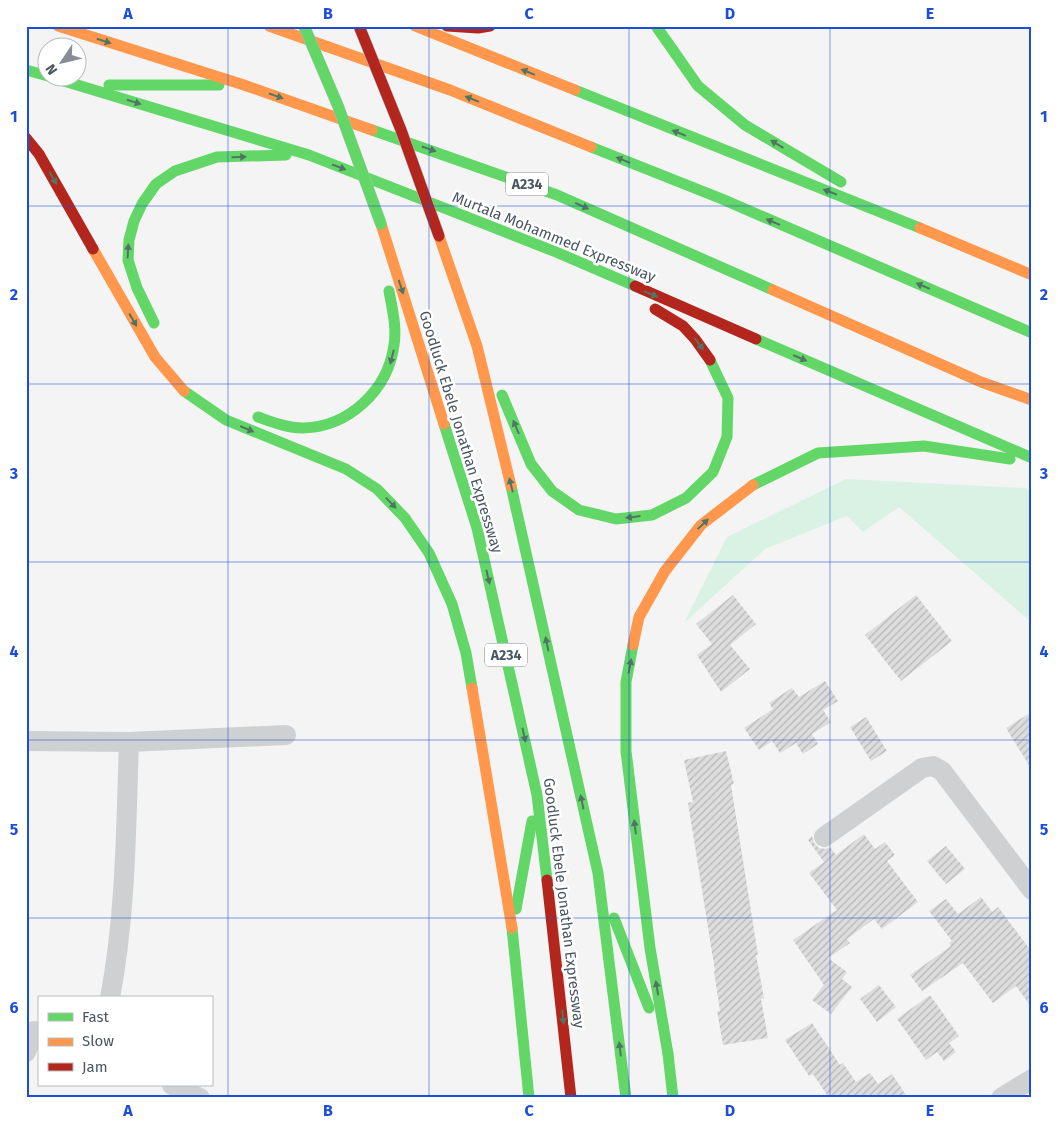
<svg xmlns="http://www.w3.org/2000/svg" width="1058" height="1124" font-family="'Fira Sans',sans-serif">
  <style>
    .green { fill: #d9f2e3 }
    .building { fill: url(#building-hatch) }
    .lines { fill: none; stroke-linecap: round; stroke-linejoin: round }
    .street { stroke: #ced0d2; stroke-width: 20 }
    .fast { stroke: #63d668; stroke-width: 11 }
    .slow { stroke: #ff974d; stroke-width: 11 }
    .jam { stroke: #b3261e; stroke-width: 11 }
    .fast-bridge-casing { stroke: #b9bec3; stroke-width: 12; stroke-linecap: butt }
    .jam-bridge-casing { stroke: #b9bec3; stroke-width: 12; stroke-linecap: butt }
    .fast-bridge { stroke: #63d668; stroke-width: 11 }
    .jam-bridge { stroke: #b3261e; stroke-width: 11 }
    .oneway { fill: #507663 }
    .grid { fill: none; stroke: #1d4ed8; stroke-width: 1; stroke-opacity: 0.55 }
    .labels { text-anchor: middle; stroke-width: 5; stroke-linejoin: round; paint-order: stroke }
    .shield { fill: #fff; stroke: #808990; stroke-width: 1 }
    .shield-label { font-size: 14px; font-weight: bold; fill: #4a5661 }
    .street-label { font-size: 15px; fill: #4a5661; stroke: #fff }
    .neatline { fill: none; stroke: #1d4ed8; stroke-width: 2 }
    .grid-label { font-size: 16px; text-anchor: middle; font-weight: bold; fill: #1d4ed8 }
  </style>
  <defs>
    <pattern id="building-hatch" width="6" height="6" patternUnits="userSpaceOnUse" patternTransform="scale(1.25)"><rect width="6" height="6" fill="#ddddde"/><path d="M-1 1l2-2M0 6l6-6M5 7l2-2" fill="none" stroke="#b5b6b7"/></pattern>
  </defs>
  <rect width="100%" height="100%" fill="#f4f4f4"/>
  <path class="green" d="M 846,479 L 1025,488 L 1032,492 L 1032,623 L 899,507 L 863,532 L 847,516 L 765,549 L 684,623 L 727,537 Z"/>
  <g class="building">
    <path d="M 733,595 L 756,624 L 730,645 L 750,669 L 721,692 L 697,655 L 712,644 L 696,624 Z"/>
    <path d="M 916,595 L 952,641 L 901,681 L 865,635 Z"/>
    <path d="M 825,681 L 838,701 L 823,710 L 831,722 L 812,734 L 818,744 L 803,754 L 796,743 L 780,753 L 772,741 L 759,750 L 744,728 L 773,709 L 769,703 L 792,688 L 799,697 Z"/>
    <path d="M 1032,712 L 1032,770 L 1006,728 Z"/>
    <path d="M 866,717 L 887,751 L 871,761 L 850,727 Z"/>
    <path d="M 726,751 L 734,784 L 731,785 L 758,955 L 756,955 L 764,998 L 761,999 L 768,1038 L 723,1045 L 717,1011 L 720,1011 L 714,971 L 715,971 L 688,803 L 693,802 L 684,760 Z"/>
    <path d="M 864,834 L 875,849 L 885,842 L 895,855 L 887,861 L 918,902 L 882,929 L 874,919 L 847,939 L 850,943 L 828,958 L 847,972 L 842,979 L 852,987 L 831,1014 L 812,1000 L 824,985 L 793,940 L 837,910 L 809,873 L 824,862 L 808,840 L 812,836 L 814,843 L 819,848 L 825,849 L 830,847 L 836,855 Z"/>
    <path d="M 946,846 L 965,869 L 946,884 L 927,861 Z"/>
    <path d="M 981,897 L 992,912 L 998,907 L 1032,952 L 1032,1008 L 1016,986 L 993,1003 L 963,963 L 922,991 L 910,975 L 951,946 L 949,943 L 952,941 L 929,911 L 946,899 L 958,914 Z"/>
    <path d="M 879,985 L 896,1007 L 877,1022 L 860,999 Z"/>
    <path d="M 930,995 L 959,1036 L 949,1043 L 956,1052 L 944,1061 L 937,1052 L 926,1060 L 897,1019 Z"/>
    <path d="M 812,1023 L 840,1065 L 843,1063 L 856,1082 L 870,1073 L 878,1084 L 892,1074 L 908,1098 L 829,1098 L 813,1074 L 809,1076 L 785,1040 Z"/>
  </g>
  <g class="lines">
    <g class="street">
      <path d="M 26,741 L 129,742 L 286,735"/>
      <path d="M 824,837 L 922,768 L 933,766 L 942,771 L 1032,890"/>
      <path d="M 110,998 C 126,914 126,827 129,742"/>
      <path d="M 26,1052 L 34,1031"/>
      <path d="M 172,1085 L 200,1098"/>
      <path d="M 1001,1098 L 1032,1079"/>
    </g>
    <g class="fast">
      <path d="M 656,26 L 698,86 L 745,125 L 841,182"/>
      <path d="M 26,70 L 48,76"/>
      <path d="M 54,78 L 309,155 L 556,252 L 635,286"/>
      <path d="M 109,85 L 219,85"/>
      <path d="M 575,90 L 920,228"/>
      <path d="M 372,130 L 557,195 L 773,290"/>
      <path d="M 591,147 L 722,199 L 1032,333"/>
      <path d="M 154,323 L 137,288 L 128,260 L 129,240 L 134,221 L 142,204 L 156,184 L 175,171 L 217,157 L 286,155"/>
      <path d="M 756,339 L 1032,458"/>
      <path d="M 184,391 L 226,420 L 346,469 L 377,489 L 405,518 L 429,553 L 452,604 L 466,653 L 472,688"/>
      <path d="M 502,395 L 531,464 L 552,491 L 579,510 L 616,519 L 652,515 L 686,498 L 713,472 L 727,437 L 728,398 L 710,360"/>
      <path d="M 258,417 C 272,422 287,428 303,428 C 349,427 388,390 394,345 C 397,327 392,308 389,291"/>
      <path d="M 444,424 L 477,528 L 537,795 L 547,880"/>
      <path d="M 753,485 L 818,453 L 924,446 L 1010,459"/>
      <path d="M 511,486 L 598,873 L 626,1098"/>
      <path d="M 633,645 L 626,682 L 626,751 L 650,948 L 668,1054"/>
      <path d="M 516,909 L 532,821"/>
      <path d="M 614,918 L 649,1008"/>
      <path d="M 512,928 L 529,1098"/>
      <path d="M 668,1054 L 673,1098"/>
    </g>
    <g class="slow">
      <path d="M 58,26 L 244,85 L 372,130"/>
      <path d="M 269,26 L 450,90 L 591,147"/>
      <path d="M 415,26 L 575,90"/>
      <path d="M 381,224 L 444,424"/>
      <path d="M 920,228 L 1032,275"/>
      <path d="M 439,236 L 477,346 L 511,486"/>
      <path d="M 93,249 L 155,357 L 184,391"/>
      <path d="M 773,290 L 981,382 L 1032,400"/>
      <path d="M 633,645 L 639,617 L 665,571 L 701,525 L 753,485"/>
      <path d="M 472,688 L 512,928"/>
    </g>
    <g class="jam">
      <path d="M 447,26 L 478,28 L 490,26"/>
      <path d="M 26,138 L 39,154 L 93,249"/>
      <path d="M 635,286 L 756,339"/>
      <path d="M 655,309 L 683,326 L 695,339 L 710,360"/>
      <path d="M 547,880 L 571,1098"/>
    </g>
    <g class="fast-bridge-casing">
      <path id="fast-bridge" d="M 304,26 L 338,106 L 381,224"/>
    </g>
    <g class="jam-bridge-casing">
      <path id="jam-bridge" d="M 359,26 L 401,130 L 439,236"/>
    </g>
    <use href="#fast-bridge" class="fast-bridge"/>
    <use href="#jam-bridge" class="jam-bridge"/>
  </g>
  <defs><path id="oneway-solid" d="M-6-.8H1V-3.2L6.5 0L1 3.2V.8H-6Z" transform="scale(1.25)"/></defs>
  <g class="oneway">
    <use href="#oneway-solid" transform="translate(104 41) rotate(17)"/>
    <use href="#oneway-solid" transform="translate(528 72) rotate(-158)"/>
    <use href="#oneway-solid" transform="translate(276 96) rotate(19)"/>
    <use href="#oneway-solid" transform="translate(472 99) rotate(-158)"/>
    <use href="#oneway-solid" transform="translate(134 102) rotate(17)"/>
    <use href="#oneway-solid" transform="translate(679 133) rotate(-158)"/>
    <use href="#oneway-solid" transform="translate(777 144) rotate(-149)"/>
    <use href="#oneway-solid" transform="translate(429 149) rotate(19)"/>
    <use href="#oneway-solid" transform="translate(239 157) rotate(-2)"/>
    <use href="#oneway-solid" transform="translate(623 160) rotate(-158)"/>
    <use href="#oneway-solid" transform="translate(339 167) rotate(21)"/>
    <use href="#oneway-solid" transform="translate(53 178) rotate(61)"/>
    <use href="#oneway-solid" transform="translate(830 192) rotate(-159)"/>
    <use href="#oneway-solid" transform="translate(582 206) rotate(24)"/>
    <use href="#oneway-solid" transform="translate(773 222) rotate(-157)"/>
    <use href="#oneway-solid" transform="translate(128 251) rotate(-87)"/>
    <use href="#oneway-solid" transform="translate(923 286) rotate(-157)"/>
    <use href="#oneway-solid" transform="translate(401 287) rotate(72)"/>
    <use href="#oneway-solid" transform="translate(651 294) rotate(23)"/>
    <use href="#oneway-solid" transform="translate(133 320) rotate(60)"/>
    <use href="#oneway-solid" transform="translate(699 344) rotate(53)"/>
    <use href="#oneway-solid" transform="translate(392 357) rotate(104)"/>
    <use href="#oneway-solid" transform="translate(800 358) rotate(23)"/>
    <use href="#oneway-solid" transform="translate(516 427) rotate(-113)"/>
    <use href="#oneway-solid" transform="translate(247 429) rotate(23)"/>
    <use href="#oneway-solid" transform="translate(511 485) rotate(-104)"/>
    <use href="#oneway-solid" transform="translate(391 503) rotate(46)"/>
    <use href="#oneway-solid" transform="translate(633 517) rotate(173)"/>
    <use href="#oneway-solid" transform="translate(703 524) rotate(-43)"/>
    <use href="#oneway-solid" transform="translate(488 577) rotate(77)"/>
    <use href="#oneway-solid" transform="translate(547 644) rotate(-102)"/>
    <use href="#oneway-solid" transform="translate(630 666) rotate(-79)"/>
    <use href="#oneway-solid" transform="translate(524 735) rotate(77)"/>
    <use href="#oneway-solid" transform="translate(582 802) rotate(-102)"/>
    <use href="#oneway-solid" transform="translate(635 827) rotate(-97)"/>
    <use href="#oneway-solid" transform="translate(657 988) rotate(-99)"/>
    <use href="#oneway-solid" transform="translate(563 1017) rotate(84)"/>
    <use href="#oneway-solid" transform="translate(620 1049) rotate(-97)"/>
  </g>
  <path class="grid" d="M 228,26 L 228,1098M 429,26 L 429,1098M 629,26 L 629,1098M 830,26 L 830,1098M 26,206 L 1032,206M 26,384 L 1032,384M 26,562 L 1032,562M 26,740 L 1032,740M 26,918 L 1032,918"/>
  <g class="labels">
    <g class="shield">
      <rect x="506" y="172.5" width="42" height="23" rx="4"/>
      <rect x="485" y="643.5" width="42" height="23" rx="4"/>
    </g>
    <g class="shield-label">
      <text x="527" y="189">A234</text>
      <text x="506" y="660">A234</text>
    </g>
    <g class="street-label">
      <text transform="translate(554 237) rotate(22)" y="5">Murtala Mohammed Expressway</text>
      <text transform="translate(461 432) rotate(73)" y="5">Goodluck Ebele Jonathan Expressway</text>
      <text transform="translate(564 903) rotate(83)" y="5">Goodluck Ebele Jonathan Expressway</text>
    </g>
  </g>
  <rect width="1058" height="1124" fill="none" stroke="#ffffff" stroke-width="55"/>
  <rect x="38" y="996" width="175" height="90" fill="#ffffff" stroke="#b7bbc0"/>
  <rect x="48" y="1013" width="25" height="8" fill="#63d668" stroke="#b7bbc0"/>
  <text x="82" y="1022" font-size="15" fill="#4a5661">Fast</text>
  <rect x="48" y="1038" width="25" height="8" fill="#ff974d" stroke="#b7bbc0"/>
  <text x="82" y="1046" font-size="15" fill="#4a5661">Slow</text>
  <rect x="48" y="1063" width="25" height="8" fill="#b3261e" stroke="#b7bbc0"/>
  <text x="82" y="1072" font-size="15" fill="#4a5661">Jam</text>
  <g transform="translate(62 62) rotate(235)"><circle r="24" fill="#ffffff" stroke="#b7bbc0"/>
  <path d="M0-4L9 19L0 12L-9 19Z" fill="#868d94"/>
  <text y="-8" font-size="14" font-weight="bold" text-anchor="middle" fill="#4a5661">N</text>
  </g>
  <rect x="28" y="28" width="1002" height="1068" class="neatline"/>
  <g class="grid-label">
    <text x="128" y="19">A</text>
    <text x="328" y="19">B</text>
    <text x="529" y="19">C</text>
    <text x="730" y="19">D</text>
    <text x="930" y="19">E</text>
    <text x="14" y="122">1</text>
    <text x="1044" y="122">1</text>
    <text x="14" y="300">2</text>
    <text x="1044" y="300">2</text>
    <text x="14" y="479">3</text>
    <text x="1044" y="479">3</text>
    <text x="14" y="657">4</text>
    <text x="1044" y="657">4</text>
    <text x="14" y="835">5</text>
    <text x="1044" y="835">5</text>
    <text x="14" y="1013">6</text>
    <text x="1044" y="1013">6</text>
    <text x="128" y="1116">A</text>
    <text x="328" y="1116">B</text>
    <text x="529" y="1116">C</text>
    <text x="730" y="1116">D</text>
    <text x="930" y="1116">E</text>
  </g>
</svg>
